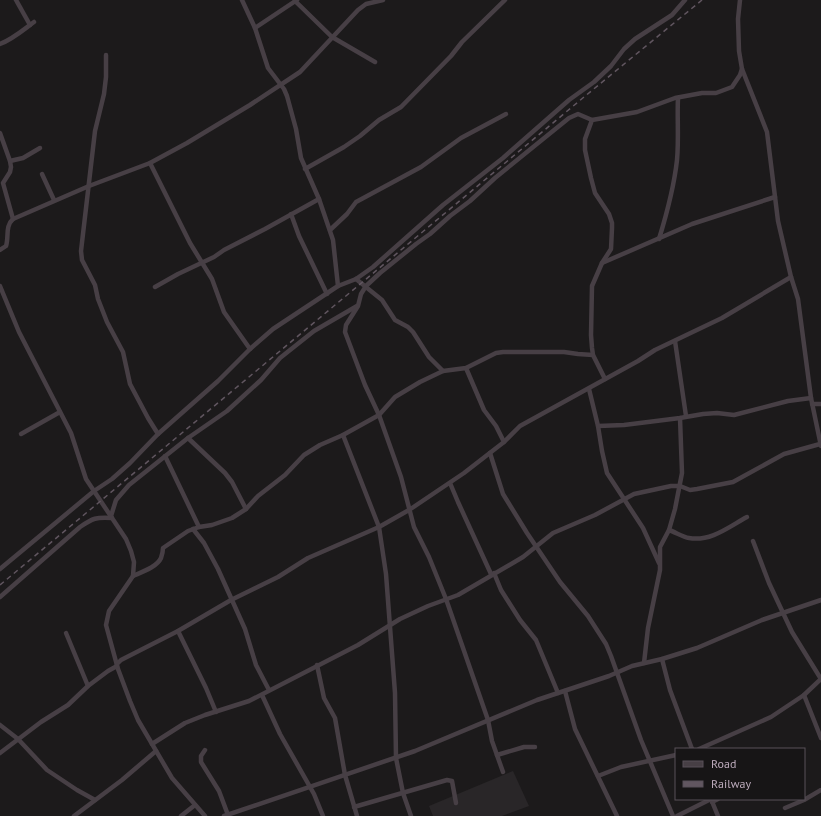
<svg xmlns="http://www.w3.org/2000/svg" width="821" height="816" font-family="'PT Sans',sans-serif">
  <style>
    .built { fill: #292628 }
    .lines { fill: none; stroke-linecap: round; stroke-linejoin: round }
    .minor { stroke: #473f45; stroke-width: 4.5 }
    .rail { stroke: #615660; stroke-width: 1.5; stroke-dasharray: 5 4; stroke-linecap: butt }
  </style>
  <rect width="100%" height="100%" fill="#1c1a1b"/>
  <path class="built" d="M 513,771 L 529,806 L 502,816 L 433,816 L 429,806 Z"/>
  <g class="lines">
    <g class="minor">
      <path d="M 16,0 L 30,25"/>
      <path d="M 242,0 L 255,28 L 268,68 L 284,89 L 287,96 L 296,129 L 301,158 L 319,199 L 333,240 L 338,286"/>
      <path d="M 740,0 L 738,19 L 739,51 L 742,69 L 767,132 L 778,221 L 791,277 L 798,299 L 811,398 L 821,446"/>
      <path d="M 295,1 L 332,37 L 375,62"/>
      <path d="M 255,28 L 297,0"/>
      <path d="M 0,44 C 13,39 23,30 34,22"/>
      <path d="M 106,55 L 106,77 L 104,94 L 95,131 L 81,251 L 82,260 L 95,285 L 98,299 L 107,322 L 123,352 L 130,384 L 148,418 L 158,434"/>
      <path d="M 0,133 L 10,161 L 11,167 L 10,172 L 3,183 L 13,219"/>
      <path d="M 10,161 L 23,158 L 40,148"/>
      <path d="M 150,163 L 190,243 L 212,279 L 224,312 L 250,349"/>
      <path d="M 305,169 L 344,147 L 360,136 L 379,120 L 401,107 L 451,56 L 462,42 L 505,0"/>
      <path d="M 42,174 L 54,200"/>
      <path d="M 291,214 L 299,236 L 327,294"/>
      <path d="M 330,230 L 347,214 L 356,202 L 421,167 L 461,138 L 506,114"/>
      <path d="M 659,239 C 667,213 674,187 677,160 C 679,139 677,118 678,98"/>
      <path d="M 0,250 L 6,246 C 9,237 5,226 13,219 L 89,186 L 150,163 L 187,143 L 250,105 L 300,72 L 358,10 L 366,4 L 383,0"/>
      <path d="M 602,263 L 692,224 L 775,197"/>
      <path d="M 356,279 L 382,300 L 395,320 L 408,327 L 413,332 L 429,357 L 443,371"/>
      <path d="M 0,286 L 19,332 L 71,433 L 86,479 L 126,539 L 131,551 L 134,562 L 133,576 L 109,611 L 106,625 L 118,669 L 130,701 L 138,720 L 172,778 L 205,816"/>
      <path d="M 155,287 L 178,274 L 214,257 L 224,250 L 265,229 L 319,199"/>
      <path d="M 675,341 L 686,416"/>
      <path d="M 466,368 L 484,410 L 496,426 L 504,442"/>
      <path d="M 605,379 L 593,355 L 592,348 L 591,335 L 592,286 L 602,263 L 611,249 L 612,228 L 612,223 L 609,214 L 595,193 L 591,178 L 585,150 L 585,139 L 592,120 L 637,112 L 675,98 L 702,93 L 716,93 L 732,87 L 740,75 L 742,69"/>
      <path d="M 589,389 L 598,426 L 602,451 L 607,473 L 643,528 L 659,563"/>
      <path d="M 812,404 L 821,404"/>
      <path d="M 598,426 L 624,425 L 680,418 L 703,414 L 717,413 L 734,415 L 788,401 L 811,398"/>
      <path d="M 21,434 L 60,412"/>
      <path d="M 343,435 L 379,527 L 386,574 L 395,693 L 396,758 L 403,793 L 411,816"/>
      <path d="M 188,438 L 225,473 L 232,482 L 246,509"/>
      <path d="M 490,453 L 503,494 L 527,533 L 560,582 L 588,616 L 606,644 L 611,656 L 641,740 L 673,816"/>
      <path d="M 165,456 L 199,527"/>
      <path d="M 450,483 L 458,502 L 491,574"/>
      <path d="M 111,516 L 116,500 L 129,485 L 188,438 L 227,411 L 261,380 L 280,358 L 314,331 L 357,306"/>
      <path d="M 193,529 L 204,543 L 218,569 L 245,629 L 256,665 L 269,690"/>
      <path d="M 669,530 C 675,532 683,537 689,538 C 711,542 730,526 747,517"/>
      <path d="M 753,541 L 769,583 L 792,632 L 821,679"/>
      <path d="M 0,569 L 94,491 L 112,479 L 130,463 L 158,434 L 218,381 L 250,349 L 273,329 L 338,286 L 356,279 L 373,267 L 443,205 L 503,158 L 569,100 L 594,82 L 611,66 L 624,49 L 635,39 L 672,15 L 685,0"/>
      <path d="M 494,573 L 501,590 L 520,620 L 536,640 L 558,693"/>
      <path d="M 133,576 C 142,572 157,567 161,558 C 162,555 163,551 163,548 L 188,531 L 199,527 L 212,525 L 232,518 L 246,509 L 258,496 L 285,475 L 304,455 L 320,445 L 343,435 L 379,415 L 395,397 L 420,382 L 443,371 L 466,368 L 496,353 L 503,352 L 564,352 L 578,354 L 593,355"/>
      <path d="M 0,597 L 80,527 C 93,518 96,517 112,518"/>
      <path d="M 178,631 L 206,688 L 216,712"/>
      <path d="M 66,633 L 88,686"/>
      <path d="M 662,659 L 670,690 L 692,749"/>
      <path d="M 644,663 L 648,628 L 660,570 L 660,547 L 669,530 L 675,509 L 682,473 L 680,418"/>
      <path d="M 117,664 L 121,660 L 178,631 L 231,600 L 278,577 L 308,558 L 379,527 L 409,510 L 464,473 L 504,442 L 520,426 L 638,361 L 655,350 L 722,318 L 791,277"/>
      <path d="M 317,665 L 324,698 L 335,718 L 345,775 L 357,816"/>
      <path d="M 565,691 L 575,729 L 617,816"/>
      <path d="M 262,695 L 280,734 L 314,794 L 323,816"/>
      <path d="M 804,695 L 821,738"/>
      <path d="M 0,725 L 18,739 L 47,770 L 77,790 L 95,800"/>
      <path d="M 152,744 L 185,723 L 205,715 L 249,701 L 358,645 L 400,619 L 428,606 L 458,595 L 523,557 L 553,533 L 595,515 L 634,494 L 671,486 L 680,486 L 690,490 L 697,489 L 733,482 L 784,454 L 820,444"/>
      <path d="M 699,749 L 771,717 L 804,695 L 821,679"/>
      <path d="M 205,750 L 201,756 L 201,762 L 219,791 L 228,815"/>
      <path d="M 0,753 L 41,722 L 68,705 L 88,686 L 108,671 L 117,666"/>
      <path d="M 497,755 L 524,747 L 535,747"/>
      <path d="M 503,772 L 492,741 L 488,720 L 446,599 L 429,557 L 414,527 L 401,477 L 379,415 L 365,385 L 345,332 L 346,325 L 358,306 L 361,294 L 366,286 L 380,273 L 416,244 L 430,234 L 450,216 L 470,201 L 495,178 L 569,118 L 578,114 L 592,120"/>
      <path d="M 598,776 L 621,767 L 676,755"/>
      <path d="M 711,799 L 718,816"/>
      <path d="M 712,802 L 718,799"/>
      <path d="M 354,807 L 447,780 L 452,781 L 456,803"/>
      <path d="M 785,808 L 804,800 L 821,790"/>
      <path d="M 74,816 L 122,780 L 156,751"/>
      <path d="M 181,816 L 195,805"/>
      <path d="M 224,816 L 415,751 L 537,700 L 609,676 L 632,666 L 662,659 L 697,648 L 762,620 L 821,600"/>
      <path d="M 677,816 L 711,799"/>
    </g>
    <path class="rail" d="M 0,585 L 584,97 L 702,0"/>
  </g>
  <rect x="675" y="748" width="130" height="52" fill="#171516" stroke="#595158"/>
  <rect x="683" y="761" width="20" height="6" fill="#473f45" stroke="#595158"/>
  <text x="711" y="768" font-size="12" fill="#bdabbc">Road</text>
  <rect x="683" y="781" width="20" height="6" fill="#615660" stroke="#595158"/>
  <text x="711" y="788" font-size="12" fill="#bdabbc">Railway</text>
</svg>
